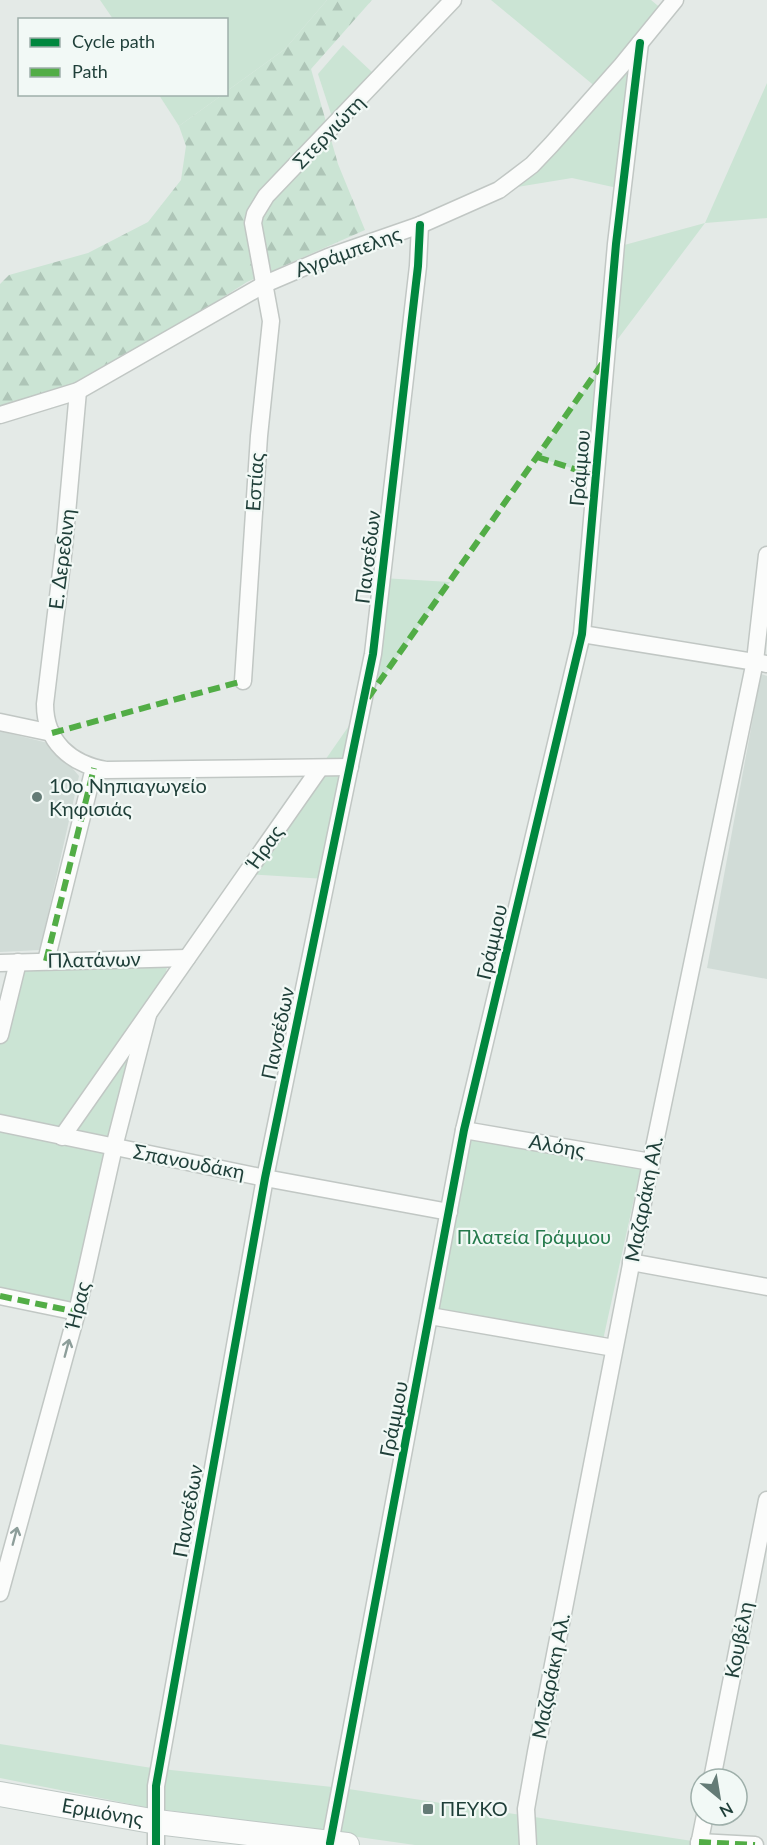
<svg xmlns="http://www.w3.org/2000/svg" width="767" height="1845" font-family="Lato,sans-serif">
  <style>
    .built { fill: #d1dcd7 }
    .green { fill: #cbe4d4 }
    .forest { fill: url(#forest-firs) }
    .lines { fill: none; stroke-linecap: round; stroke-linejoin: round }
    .street-casing { stroke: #c1c7c4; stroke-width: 19 }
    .secondary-casing { stroke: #bfc8c5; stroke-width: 26 }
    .street { stroke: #fbfcfb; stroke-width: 16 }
    .secondary { stroke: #fbfcfb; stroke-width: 24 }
    .quiet { stroke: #52ad46; stroke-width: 6; stroke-dasharray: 12 6; stroke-linecap: butt }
    .cycleway-casing { stroke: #f2f9f6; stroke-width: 11 }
    .cycleway { stroke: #00873e; stroke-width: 8 }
    .oneway { stroke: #8d9e9a }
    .poi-dot { fill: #647b76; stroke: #f2f9f6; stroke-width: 2 }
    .labels { text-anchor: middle; stroke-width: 4.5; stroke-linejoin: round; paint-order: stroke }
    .street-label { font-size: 20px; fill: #1f3f39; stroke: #f2f9f6 }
    .poi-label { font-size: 20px; fill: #1f3f39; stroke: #f2f9f6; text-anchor: start }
    .park-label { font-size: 20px; fill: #257a4c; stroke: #f2f9f6 }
  </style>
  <defs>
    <pattern id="forest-firs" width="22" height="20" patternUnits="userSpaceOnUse" patternTransform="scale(1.5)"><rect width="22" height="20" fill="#cbe4d4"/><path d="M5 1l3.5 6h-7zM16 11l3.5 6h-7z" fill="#aec5b7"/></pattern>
  </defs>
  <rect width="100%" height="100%" fill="#e4eae7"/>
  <g class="built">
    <path d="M 761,674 L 767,676 L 767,979 L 707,968 Z"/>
    <path d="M 0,731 L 52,744 L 79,776 L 40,950 L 0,952 Z"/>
  </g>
  <g class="green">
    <path d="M 100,0 L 327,0 L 285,49 L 227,91 L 226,20 L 113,19 Z"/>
    <path d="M 491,0 L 651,0 L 663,10 L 638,42 L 622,189 L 572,178 L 499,190 L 597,88 Z"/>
    <path d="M 343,45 L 373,73 L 332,117 L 318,74 Z"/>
    <path d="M 767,83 L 767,218 L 705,223 L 608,352 L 617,247 L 705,223 Z"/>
    <path d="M 159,95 L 222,95 L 179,126 Z"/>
    <path d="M 606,359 L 596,476 L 537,457 Z"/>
    <path d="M 382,578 L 450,582 L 362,707 L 326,879 L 246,874 L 362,707 Z"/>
    <path d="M 169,960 L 77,1312 L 0,1296 L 0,1028 L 18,962 Z"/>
    <path d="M 464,1130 L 641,1167 L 603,1340 L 430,1316 Z"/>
    <path d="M 0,1744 L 152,1768 L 342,1788 L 699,1842 L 755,1845 L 415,1845 L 145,1807 L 0,1778 Z"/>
  </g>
  <path class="forest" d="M 327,0 L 372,0 L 311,69 L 338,164 L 365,230 L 247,282 L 181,324 L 67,389 L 0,406 L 0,284 L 9,275 L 88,253 L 148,222 L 181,180 L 186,146 L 179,126 L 222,95 L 226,94 L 227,91 L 285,49 Z"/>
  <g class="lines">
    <g class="street-casing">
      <g id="street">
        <path d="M 78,391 L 64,547 L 45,704 C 45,742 71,764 106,770 L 350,767"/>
        <path d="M 0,415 L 78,391 L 265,284 L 328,257 L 420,225 L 499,190 L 532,165 L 551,145 L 622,65 L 675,0"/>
        <path d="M 582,634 L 767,664"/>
        <path d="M 243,681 L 259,436 L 271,321 L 253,223 L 255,214 L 266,196 L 453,0"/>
        <path d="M 0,722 L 52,733"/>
        <path d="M 46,961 L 94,768"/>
        <path d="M 0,963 L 187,958"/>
        <path d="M 0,1035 L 18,962"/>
        <path d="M 0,1123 L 265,1178 L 449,1212"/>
        <path d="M 464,1130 L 651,1162"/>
        <path d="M 62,1137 L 320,768"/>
        <path d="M 631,1262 L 767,1287"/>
        <path d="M 0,1296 L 77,1312"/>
        <path d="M 430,1316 L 614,1348"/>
        <path d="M 0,1593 L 77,1312 L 114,1147 L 148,1015"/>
        <path d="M 712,1779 L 767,1500"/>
        <path d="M 699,1842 L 755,1845"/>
        <path d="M 330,1843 L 464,1130 L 582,634 L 616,244 L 640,43"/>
        <path d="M 156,1845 L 156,1786 L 161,1758 L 265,1178 L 373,654 L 418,266 L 420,225"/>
        <path d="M 528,1845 L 526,1809 L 536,1752 L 651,1162 L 755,661 L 767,555"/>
        <path d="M 699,1845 L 705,1815"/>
      </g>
    </g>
    <g class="secondary-casing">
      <g id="secondary">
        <path id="s1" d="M 0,1794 L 157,1822 L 347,1845"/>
      </g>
    </g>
    <use href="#street" class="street"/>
    <use href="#secondary" class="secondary"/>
    <g class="quiet">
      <path d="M 537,457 L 596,476"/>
      <path d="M 368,698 L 604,361"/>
      <path d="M 52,733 L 243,681"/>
      <path d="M 46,961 L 94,768"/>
      <path d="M 0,1296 L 77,1312"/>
      <path d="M 699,1842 L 755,1845"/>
    </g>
    <g class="cycleway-casing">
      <g id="cycleway">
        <path d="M 330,1843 L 464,1130 L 582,634 L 616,244 L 640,43"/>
        <path d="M 156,1845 L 156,1786 L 161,1758 L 265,1178 L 373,654 L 418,266 L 420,225"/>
      </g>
    </g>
    <use href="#cycleway" class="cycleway"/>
  </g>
  <defs><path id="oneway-shaft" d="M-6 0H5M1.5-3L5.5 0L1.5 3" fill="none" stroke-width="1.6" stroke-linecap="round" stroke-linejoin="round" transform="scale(1.5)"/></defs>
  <g class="oneway">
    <use href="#oneway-shaft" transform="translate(67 1348) rotate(-75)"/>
    <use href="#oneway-shaft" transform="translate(15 1536) rotate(-75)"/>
  </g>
  <g class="poi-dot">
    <circle cx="37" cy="797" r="6"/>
    <rect x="422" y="1803" width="12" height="12" rx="3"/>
  </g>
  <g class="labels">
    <g class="street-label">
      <text transform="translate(329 132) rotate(-46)" y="7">Στεργιώτη</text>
      <text transform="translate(348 252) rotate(-20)" y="7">Αγράμπελης</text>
      <text transform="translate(580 468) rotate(-85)" y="7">Γράμμου</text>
      <text transform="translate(255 482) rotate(-86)" y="7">Εστίας</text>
      <text transform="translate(368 557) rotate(-83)" y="7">Πανσέδων</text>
      <text transform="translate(62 559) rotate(-83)" y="7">Ε. Δερεδινη</text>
      <text transform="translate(265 847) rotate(-55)" y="7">Ήρας</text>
      <text transform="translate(492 942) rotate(-77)" y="7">Γράμμου</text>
      <text transform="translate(94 960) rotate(-1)" y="7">Πλατάνων</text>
      <text transform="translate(278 1033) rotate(-78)" y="7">Πανσέδων</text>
      <text transform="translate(557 1146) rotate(10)" y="7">Αλόης</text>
      <text transform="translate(189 1162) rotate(11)" y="7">Σπανουδάκη</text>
      <text transform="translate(644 1199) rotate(-79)" y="7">Μαζαράκη Αλ.</text>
      <text transform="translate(78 1305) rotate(-76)" y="7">Ήρας</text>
      <text transform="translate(394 1419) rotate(-79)" y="7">Γράμμου</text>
      <text transform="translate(188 1511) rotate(-80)" y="7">Πανσέδων</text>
      <text transform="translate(739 1640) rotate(-79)" y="7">Κουβέλη</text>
      <text transform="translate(551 1676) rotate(-79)" y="7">Μαζαράκη Αλ.</text>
      <text dy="7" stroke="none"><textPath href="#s1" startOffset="104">Ερμιόνης</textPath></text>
    </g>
    <g class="poi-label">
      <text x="49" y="793">10ο Νηπιαγωγείο<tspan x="49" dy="23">Κηφισιάς</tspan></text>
      <text x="440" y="1816">ΠΕΥΚΟ</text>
    </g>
    <g class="park-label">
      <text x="534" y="1244">Πλατεία Γράμμου</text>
    </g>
  </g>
  <rect x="18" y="18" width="210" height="78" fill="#f2f9f6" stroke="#9eafaa" stroke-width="1.5"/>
  <rect x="30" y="38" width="30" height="9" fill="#00873e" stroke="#9eafaa" stroke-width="1.5"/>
  <text x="72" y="48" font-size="18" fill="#1f3f39">Cycle path</text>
  <rect x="30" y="68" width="30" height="9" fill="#52ad46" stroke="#9eafaa" stroke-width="1.5"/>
  <text x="72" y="78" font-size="18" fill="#1f3f39">Path</text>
  <g transform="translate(719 1797) rotate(150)"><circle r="28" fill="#f2f9f6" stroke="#9eafaa" stroke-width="1.5"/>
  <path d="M0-4.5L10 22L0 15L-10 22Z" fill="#647b76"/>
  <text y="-9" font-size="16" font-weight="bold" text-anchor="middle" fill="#1f3f39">N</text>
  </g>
</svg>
